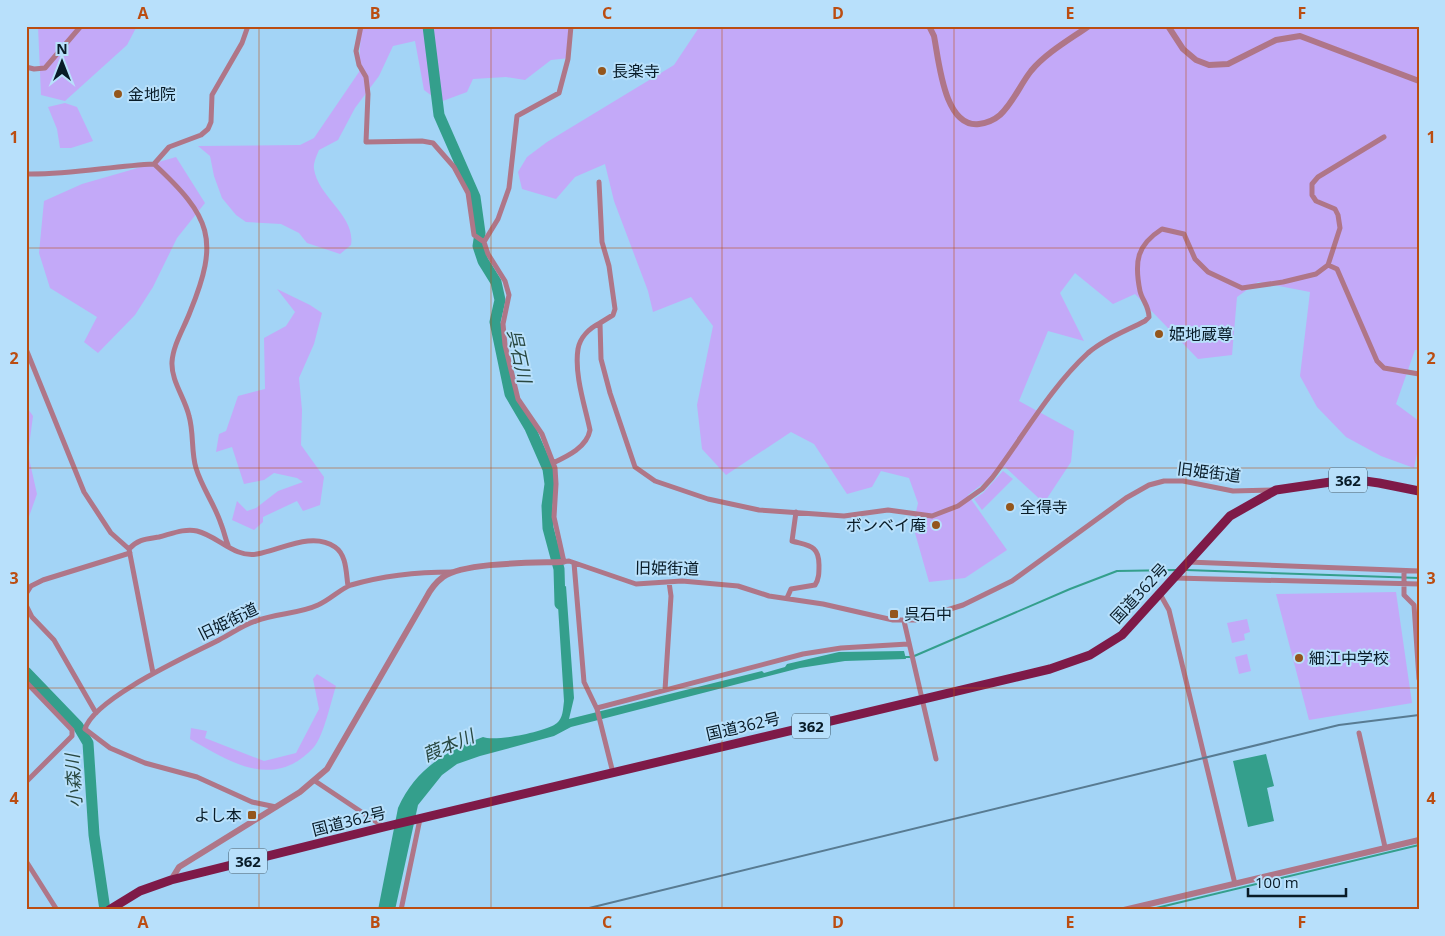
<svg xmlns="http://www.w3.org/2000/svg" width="1445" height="936" font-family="'Open Sans','Noto Sans JP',sans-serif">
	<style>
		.green { fill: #c3a9f8 }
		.water { fill: #349f8c }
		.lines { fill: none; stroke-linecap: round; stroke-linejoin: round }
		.stream { stroke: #349f8c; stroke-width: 2 }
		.river { stroke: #349f8c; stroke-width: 11 }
		.minor { stroke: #af7688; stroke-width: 5 }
		.tertiary { stroke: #af7688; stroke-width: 6 }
		.trunk { stroke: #7e1a48; stroke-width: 9 }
		.rail { stroke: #587b92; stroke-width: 2 }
		.grid { fill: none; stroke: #bb4d11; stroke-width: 1; stroke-opacity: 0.55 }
		.poi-dot { fill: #94561c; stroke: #b8e0fb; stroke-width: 2 }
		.labels { text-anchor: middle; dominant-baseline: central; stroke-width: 4; stroke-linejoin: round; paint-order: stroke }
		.shield { fill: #b8e0fb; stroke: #3d5667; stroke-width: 1 }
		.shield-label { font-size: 15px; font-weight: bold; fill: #081b27 }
		.poi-label { font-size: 16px; fill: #081b27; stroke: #b8e0fb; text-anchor: start }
		.street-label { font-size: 16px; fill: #081b27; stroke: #b8e0fb }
		.water-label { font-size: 18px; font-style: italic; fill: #294841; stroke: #b8e0fb }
		.neatline { fill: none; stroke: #bb4d11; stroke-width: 2 }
		.grid-label { font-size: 16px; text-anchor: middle; font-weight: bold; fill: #bb4d11 }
	</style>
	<rect width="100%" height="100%" fill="#a3d4f6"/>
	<!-- green -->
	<path class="green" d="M38 26H137L127 45 65 101 41 95Z
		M361 26H571L570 58 551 60 525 80 506 77 473 79 467 92 440 102 424 90 415 41 393 46 379 76 355 108 338 140 319 150C317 155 313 163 314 169 318 197 356 216 351 245L340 254 307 243 299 233 281 224 246 222 236 215 222 198 214 176 210 156 198 146 300 145 314 138 359 72Z
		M700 26H1419V350H1415L1396 404 1419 421V444L1414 468 1381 456 1346 437 1317 407 1300 376 1310 292 1258 282 1237 297 1232 355 1198 359 1135 294 1113 304 1075 273 1060 293 1084 341 1048 331 1019 401 1074 431 1071 462 1044 503 1005 467 968 495 1007 550 965 578 929 582 913 526 918 503 909 478 881 471 872 487 847 494 814 444 791 432 726 475 702 449 697 405 713 326 691 297 653 312 648 291 614 201 605 164 575 177 556 199 522 189 518 172 527 157 547 142 674 65Z
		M65 103 77 107 93 141 71 148H60L57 129 48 107Z
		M176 157 205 203 177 238 153 287 135 315 98 353 84 342 97 317 50 288 39 253 44 201 82 184Z
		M277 289 310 305 322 313 314 344 299 378 302 410 301 445 324 477 320 505 303 511 297 501 263 517V522L254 530 232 520 237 501 247 511 256 508 278 491 303 482 297 478 274 473 264 480 244 484 232 447 216 452 219 434 226 431 238 396 265 389 264 338 286 326 295 312Z
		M26 406 33 416 28 454 37 494 26 525Z
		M1003 471 1013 479 982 510 974 499 983 493Z
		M1396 592 1412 703 1309 720 1276 594Z
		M1247 619 1250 632 1244 634 1245 640 1232 643 1227 623Z
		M1247 654 1251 671 1239 674 1235 657Z
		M317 674 336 686C331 701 324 735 314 747 274 791 230 762 190 739L191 728 207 731 205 738 264 761 296 753 319 709 313 679Z"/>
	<!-- water -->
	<path class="water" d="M566 586 574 698 569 719 762 671 764 673 785 667 787 664 839 652 904 651 906 659 845 661 800 668 571 727 554 736 480 756 457 764 442 775 418 805 395 910H378L398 808C415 770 445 751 483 737 494 742 546 732 557 723 563 718 563 709 564 701L557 590Z
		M1266 754 1274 786 1267 788 1274 821 1248 827 1233 761Z"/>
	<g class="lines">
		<!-- stream -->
		<path class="stream" d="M1186 570 1419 578
			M904 657H912L1070 589 1117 571 1177 570
			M1148 910 1419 845"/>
		<!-- river -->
		<path class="river" d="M428 26 439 115 475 197 480 233 478 246 483 261 496 282 500 300 495 322 510 394 530 428 548 469 550 484 547 506 548 528 559 569 560 604
			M26 672 78 726 88 743 94 835 105 910"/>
		<!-- minor -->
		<path class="minor" d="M361 26 356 51 359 65 366 77 368 94 366 142 422 141 433 143 454 167 468 193 474 235 484 242 488 254 505 281 509 295 503 324 505 345 518 399 542 434 555 468 556 484 554 517 564 562
			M26 67 34 69 45 68 81 26
			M154 164C211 217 220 239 190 312 184 328 173 345 172 362 171 381 185 398 189 416 194 433 191 452 196 468 202 488 215 505 221 524 224 531 225 538 228 545
			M26 174C70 175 111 166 154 164L169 147 201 135 208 129 211 122 212 95 242 43 248 26
			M599 182 602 242 609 266 615 309 613 315 600 323
			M484 242 498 219 509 188 517 116 559 93 568 59 571 26
			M1328 265 1337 269 1377 361 1384 368 1419 374
			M26 349 84 492 111 533 129 549 153 673
			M553 463C568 456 587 447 590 430 585 406 574 374 578 349 580 337 590 328 600 323L601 359 610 393 635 467 655 481 708 499 759 510 844 516 888 510 932 516 958 506 982 489 992 478C1023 437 1050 388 1088 353 1104 339 1126 331 1145 321L1149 317C1149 306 1142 300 1140 291 1134 261 1137 245 1162 229L1184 234 1195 259 1208 272 1242 288 1283 282 1316 274 1328 265 1340 228 1338 215 1335 209 1316 201 1312 195V184L1318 177 1384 137
			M129 549C138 539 147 539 159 537 171 534 185 528 197 531 218 536 234 558 257 554 281 550 312 531 335 547 347 555 346 574 348 586
			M561 562 569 561 636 584 682 581 738 586 769 596 823 604 893 620H915L963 605 1012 581 1126 498 1149 485 1164 481H1183L1233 491 1273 490
			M1188 562 1419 571
			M574 563 584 682 597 709 613 773
			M1404 571V595L1414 605 1419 679
			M1175 578 1419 584
			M26 594 31 586 43 580 130 553
			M1160 594 1169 610 1235 884
			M787 598 791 589 815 585C819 579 819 573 819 565 819 545 809 546 792 541L796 512
			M26 605 32 617 54 640 96 713
			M904 621 936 759
			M26 682 72 730
			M665 690 671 596 669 582
			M597 708 803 654 841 648 908 644
			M85 729C94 698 190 655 219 640 231 634 243 625 256 621 276 613 299 614 318 605 330 600 340 589 351 585 382 576 419 572 452 572
			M85 729 110 748 145 763 197 777 252 802 276 807
			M1359 733 1385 847
			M315 781 384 827
			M26 782 72 736V730
			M26 861 57 910
			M401 910 420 819"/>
		<!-- tertiary -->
		<path class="tertiary" d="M929 26 934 36C939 61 944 128 979 124 987 123 993 121 1000 115 1013 103 1020 85 1031 71 1046 53 1069 40 1089 26
			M1168 26 1183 49 1196 60 1209 65 1228 64 1276 40 1300 36 1419 81
			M171 880 179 867 300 792 327 769 426 598C430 590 435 583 443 577 465 562 533 563 561 562
			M1124 910 1419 840"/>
		<!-- trunk -->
		<path class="trunk" d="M109 910 140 891 171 880 384 827 1050 669 1090 655 1122 635 1230 516 1276 490 1351 479 1379 483 1419 491"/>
		<!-- rail -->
		<path class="rail" d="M581 910 1339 725 1419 715"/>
	</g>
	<!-- grid -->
	<path class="grid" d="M259 26V910M491 26V910M722 26V910M954 26V910M1186 26V910M26 248H1419M26 468H1419M26 688H1419"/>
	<!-- markers -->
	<g class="poi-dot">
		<circle cx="602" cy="71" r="5"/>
		<circle cx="118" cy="94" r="5"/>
		<circle cx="1159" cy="334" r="5"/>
		<circle cx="1010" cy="507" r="5"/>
		<circle cx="936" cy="525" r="5"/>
		<rect x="889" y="609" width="10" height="10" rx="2.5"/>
		<circle cx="1299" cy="658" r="5"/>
		<rect x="247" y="810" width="10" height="10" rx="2.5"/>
	</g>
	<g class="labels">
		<!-- shield labels -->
		<g class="shield">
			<rect x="1329" y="467.5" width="38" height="25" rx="4"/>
			<rect x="792" y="713.5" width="38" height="25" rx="4"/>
			<rect x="229" y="848.5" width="38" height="25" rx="4"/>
		</g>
		<g class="shield-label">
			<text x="1348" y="480">362</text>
			<text x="811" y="726">362</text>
			<text x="248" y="861">362</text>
		</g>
		<!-- poi labels -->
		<g class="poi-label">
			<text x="612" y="71">長楽寺</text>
			<text x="128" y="94">金地院</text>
			<text x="1169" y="334">姫地蔵尊</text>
			<text x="1020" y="507">全得寺</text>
			<text x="926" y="525" text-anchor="end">ボンベイ庵</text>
			<text x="904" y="614">呉石中</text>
			<text x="1309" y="658">細江中学校</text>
			<text x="242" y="815" text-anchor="end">よし本</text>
		</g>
		<!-- street labels -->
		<g class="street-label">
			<text transform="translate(1209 472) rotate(7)">旧姫街道</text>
			<text transform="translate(667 568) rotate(1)">旧姫街道</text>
			<text transform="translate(1139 593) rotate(-47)">国道362号</text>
			<text transform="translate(228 621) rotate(-26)">旧姫街道</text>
			<text transform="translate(743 726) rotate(-13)">国道362号</text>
			<text transform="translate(349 821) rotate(-14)">国道362号</text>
		</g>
		<!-- water labels -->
		<g class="water-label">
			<text transform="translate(520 356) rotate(78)">呉石川</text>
			<text transform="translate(448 745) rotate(-23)">葭本川</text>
			<text transform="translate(73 781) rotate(-93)">小森川</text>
		</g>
	</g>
	<!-- border -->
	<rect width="1445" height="936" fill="none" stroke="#b8e0fb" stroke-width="55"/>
	<!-- north arrow -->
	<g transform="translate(62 62)" stroke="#b8e0fb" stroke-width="4" paint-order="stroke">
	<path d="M0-4L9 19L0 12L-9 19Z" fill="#081b27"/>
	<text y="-8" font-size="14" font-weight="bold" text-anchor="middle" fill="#081b27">N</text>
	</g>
	<!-- scale -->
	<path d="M1248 888v8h98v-8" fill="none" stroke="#081b27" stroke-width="2.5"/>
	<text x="1255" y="888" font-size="15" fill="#081b27" stroke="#b8e0fb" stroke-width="4" paint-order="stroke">100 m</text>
	<rect x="28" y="28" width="1390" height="880" class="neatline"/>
	<g class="grid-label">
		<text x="143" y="19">A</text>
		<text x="375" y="19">B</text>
		<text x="607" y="19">C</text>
		<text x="838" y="19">D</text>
		<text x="1070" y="19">E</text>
		<text x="1302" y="19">F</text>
		<text x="14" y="143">1</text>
		<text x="1431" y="143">1</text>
		<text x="14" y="364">2</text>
		<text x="1431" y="364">2</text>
		<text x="14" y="584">3</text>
		<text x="1431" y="584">3</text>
		<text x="14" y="804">4</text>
		<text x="1431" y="804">4</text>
		<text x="143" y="928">A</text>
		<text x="375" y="928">B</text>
		<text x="607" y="928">C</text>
		<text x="838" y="928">D</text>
		<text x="1070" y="928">E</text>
		<text x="1302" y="928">F</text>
	</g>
</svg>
